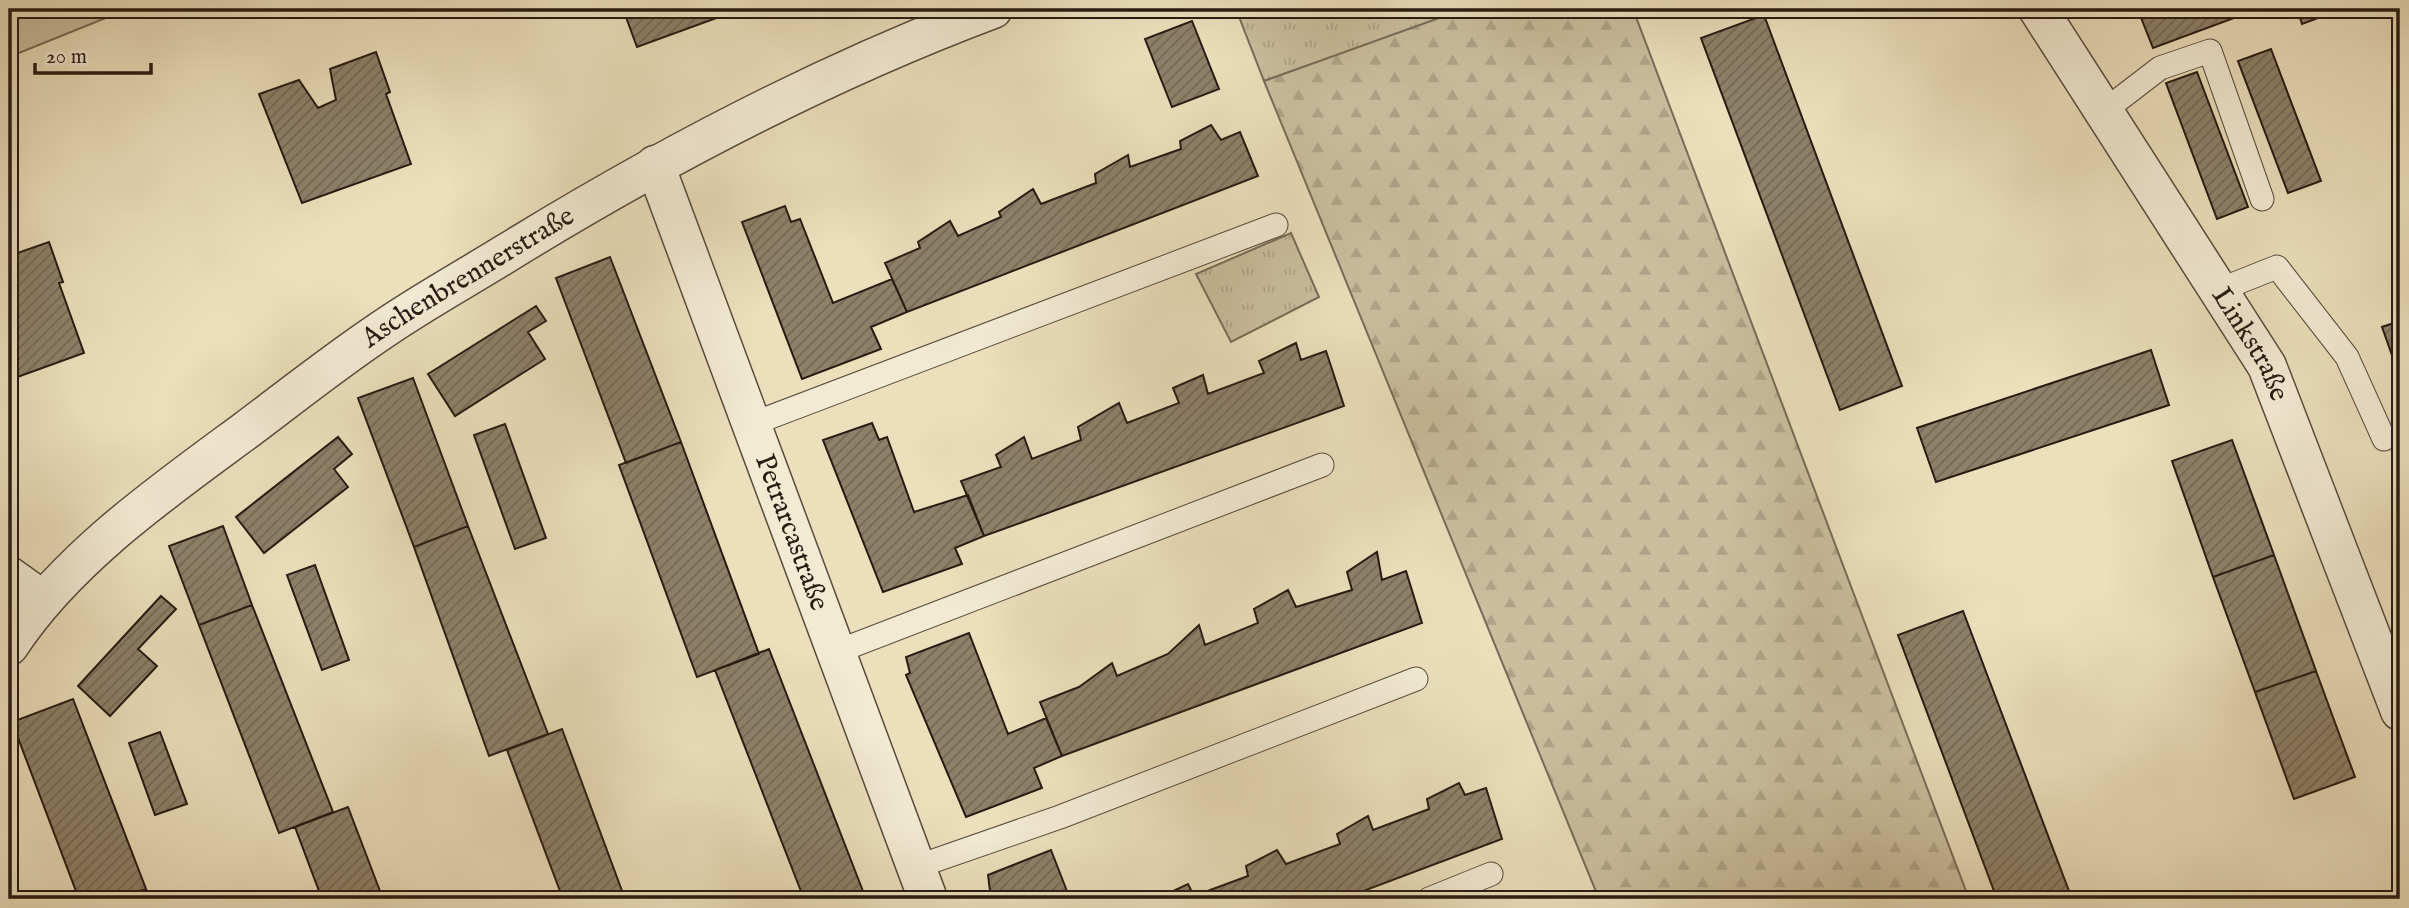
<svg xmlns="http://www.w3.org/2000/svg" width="2409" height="908" font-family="'IM FELL English',serif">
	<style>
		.grass { fill: url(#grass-tufts); stroke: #786c58; stroke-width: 2 }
		.forest { fill: url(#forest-firs); stroke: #786c58; stroke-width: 2 }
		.pitch { fill: #cabe9f; stroke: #786c58; stroke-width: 2 }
		.building { fill: url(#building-hatch); stroke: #271b12; stroke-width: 2 }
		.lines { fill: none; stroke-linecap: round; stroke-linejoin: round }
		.service-casing { stroke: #584c3c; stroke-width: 25 }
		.minor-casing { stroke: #584c3c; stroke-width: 41 }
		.service { stroke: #f2ead3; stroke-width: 23 }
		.minor { stroke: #f2ead3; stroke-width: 38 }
		.labels { text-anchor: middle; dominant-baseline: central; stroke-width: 7; stroke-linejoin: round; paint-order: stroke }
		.street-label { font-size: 28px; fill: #271b12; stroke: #f2ead3 }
	</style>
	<defs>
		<pattern id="grass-tufts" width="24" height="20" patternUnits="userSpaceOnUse" patternTransform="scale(1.75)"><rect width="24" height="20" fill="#cabe9f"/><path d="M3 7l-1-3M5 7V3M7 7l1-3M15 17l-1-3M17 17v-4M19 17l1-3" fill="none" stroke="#aea388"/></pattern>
		<pattern id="forest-firs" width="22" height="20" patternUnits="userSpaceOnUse" patternTransform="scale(1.75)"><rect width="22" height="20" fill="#cabe9f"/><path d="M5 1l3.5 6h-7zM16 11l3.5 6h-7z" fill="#aea388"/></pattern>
		<pattern id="building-hatch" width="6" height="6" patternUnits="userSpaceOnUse" patternTransform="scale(1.75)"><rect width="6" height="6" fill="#8d816a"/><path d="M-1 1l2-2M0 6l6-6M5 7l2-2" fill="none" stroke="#736956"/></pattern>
	</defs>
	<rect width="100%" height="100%" fill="#ebdfbc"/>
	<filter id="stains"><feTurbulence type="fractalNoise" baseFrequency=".00286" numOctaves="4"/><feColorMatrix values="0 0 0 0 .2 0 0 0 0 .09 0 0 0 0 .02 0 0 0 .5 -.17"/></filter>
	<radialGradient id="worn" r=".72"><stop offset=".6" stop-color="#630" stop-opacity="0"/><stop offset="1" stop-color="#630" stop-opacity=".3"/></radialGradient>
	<!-- grass -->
	<path class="grass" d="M1236 9H1470L1264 81Z
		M1291 233 1319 297 1231 342 1196 274Z"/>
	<!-- forest -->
	<path class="forest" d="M1464 9H1633L1969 899H1599L1264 81Z"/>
	<!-- pitch -->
	<path class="pitch" d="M9 9H128L9 57Z"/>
	<!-- building -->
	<path class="building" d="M623 9H741L637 47Z
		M2158 9H2252L2253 11 2153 48 2140 15Z
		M2297 9H2342L2302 24Z
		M1764 15 1902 386 1840 410 1701 38Z
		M1192 21 1219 89 1172 107 1145 39Z
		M2271 49 2321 181 2288 193 2238 61Z
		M376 52 390 92 386 94 411 164 302 203 259 94 299 80 318 108 336 100 330 69Z
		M2197 72 2248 207 2217 219 2166 83Z
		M1211 125 1221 140 1240 132 1258 176 907 312 885 263 920 248 918 242 950 221 958 236 1001 217 999 212 1033 189 1041 204 1096 183 1095 174 1128 155 1130 167 1181 149 1180 141Z
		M785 206 791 222 800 219 833 303 892 279 907 312 871 327 881 349 802 379 742 222Z
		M2400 214V234L2394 217Z
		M49 242 63 282 59 283 84 353 9 380V256Z
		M610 257 681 442 626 463 556 278Z
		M536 306 546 321 528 332 545 359 455 416 428 374Z
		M2400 321V378L2382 327Z
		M1296 343 1301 360 1326 351 1344 406 984 536 961 481 1001 467 996 455 1024 437 1032 459 1081 440 1078 427 1119 403 1127 423 1179 403 1173 388 1203 375 1208 394 1264 373 1259 361Z
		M2151 350 2169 405 1936 482 1917 428Z
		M413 378 468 526 414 547 358 398Z
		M872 423 879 440 887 437 914 512 968 495 984 536 955 548 962 564 883 592 823 440Z
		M505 424 546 538 515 549 474 435Z
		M338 437 352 454 334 469 348 487 264 553 236 517Z
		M2232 440 2274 555 2213 577 2172 461Z
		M681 442 759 654 697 677 619 465Z
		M223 526 252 605 199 625 169 546Z
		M468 526 548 734 489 756 414 547Z
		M1377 552 1382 580 1406 571 1422 623 1062 756 1040 702 1079 687 1112 663 1117 676 1168 654 1199 625 1205 645 1258 623 1254 609 1288 590 1296 607 1352 590 1347 572Z
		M2274 555 2316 671 2255 692 2213 577Z
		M315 565 349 660 322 670 287 575Z
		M161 596 176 609 138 649 157 666 110 716 78 686Z
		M252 605 333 812 279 833 199 625Z
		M1963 611 2072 899H1997L1898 635Z
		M969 633 1008 734 1046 718 1062 756 1034 768 1042 788 966 817 906 675 910 673 906 657Z
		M769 649 866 899H804L715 670Z
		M2316 671 2355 777 2294 799 2255 692Z
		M73 699 146 889 119 899H79L12 722Z
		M562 729 625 899H563L507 750Z
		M160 732 187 804 155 815 129 743Z
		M1459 783 1465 795 1486 788 1502 839 1342 899H1156L1188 884 1194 896 1248 876 1246 866 1277 850 1286 864 1340 844 1337 834 1368 816 1373 830 1429 809 1427 799Z
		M348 807 383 899H322L295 827Z
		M1051 850 1070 899H991L988 875Z
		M146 889 149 899H119Z"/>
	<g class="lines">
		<!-- service casing -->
		<g class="service-casing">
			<path id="service" d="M2104 111 2160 68 2210 51 2262 199
				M2219 290 2277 267 2347 357 2384 439
				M752 424 1276 225
				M836 652 1322 465
				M916 867 1060 817 1416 679
				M1429 899 1491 874"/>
		</g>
		<!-- minor casing -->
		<g class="minor-casing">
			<g id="minor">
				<path id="s1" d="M2038 9 2267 366 2400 711"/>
				<path id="s2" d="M655 165 928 899"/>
				<path d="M9 576 41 599"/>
				<path id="s3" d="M9 646C66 559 162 492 245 431 289 398 333 363 379 332 419 304 463 280 505 254 661 158 822 73 993 9"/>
			</g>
		</g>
		<!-- service -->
		<use href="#service" class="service"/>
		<!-- minor -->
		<use href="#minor" class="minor"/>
	</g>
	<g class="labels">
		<!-- street labels -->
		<g class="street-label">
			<text stroke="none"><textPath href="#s3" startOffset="592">Aschenbrennerstraße</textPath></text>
			<text stroke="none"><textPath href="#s1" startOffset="397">Linkstraße</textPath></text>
			<text stroke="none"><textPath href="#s2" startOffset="392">Petrarcastraße</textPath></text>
		</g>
	</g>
	<!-- margin -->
	<rect width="2409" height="908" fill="none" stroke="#ebdfbc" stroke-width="35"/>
	<rect x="10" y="10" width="2388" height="887" fill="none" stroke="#271b12" stroke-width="3.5"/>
	<rect x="18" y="18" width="2374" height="873" fill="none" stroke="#271b12" stroke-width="2"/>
	<!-- scale -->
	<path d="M35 63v10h116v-10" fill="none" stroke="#271b12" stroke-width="3.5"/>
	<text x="46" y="63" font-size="21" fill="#271b12" stroke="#f2ead3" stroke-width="5" paint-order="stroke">20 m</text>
	<rect width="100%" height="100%" filter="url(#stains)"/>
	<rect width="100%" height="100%" fill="url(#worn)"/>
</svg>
